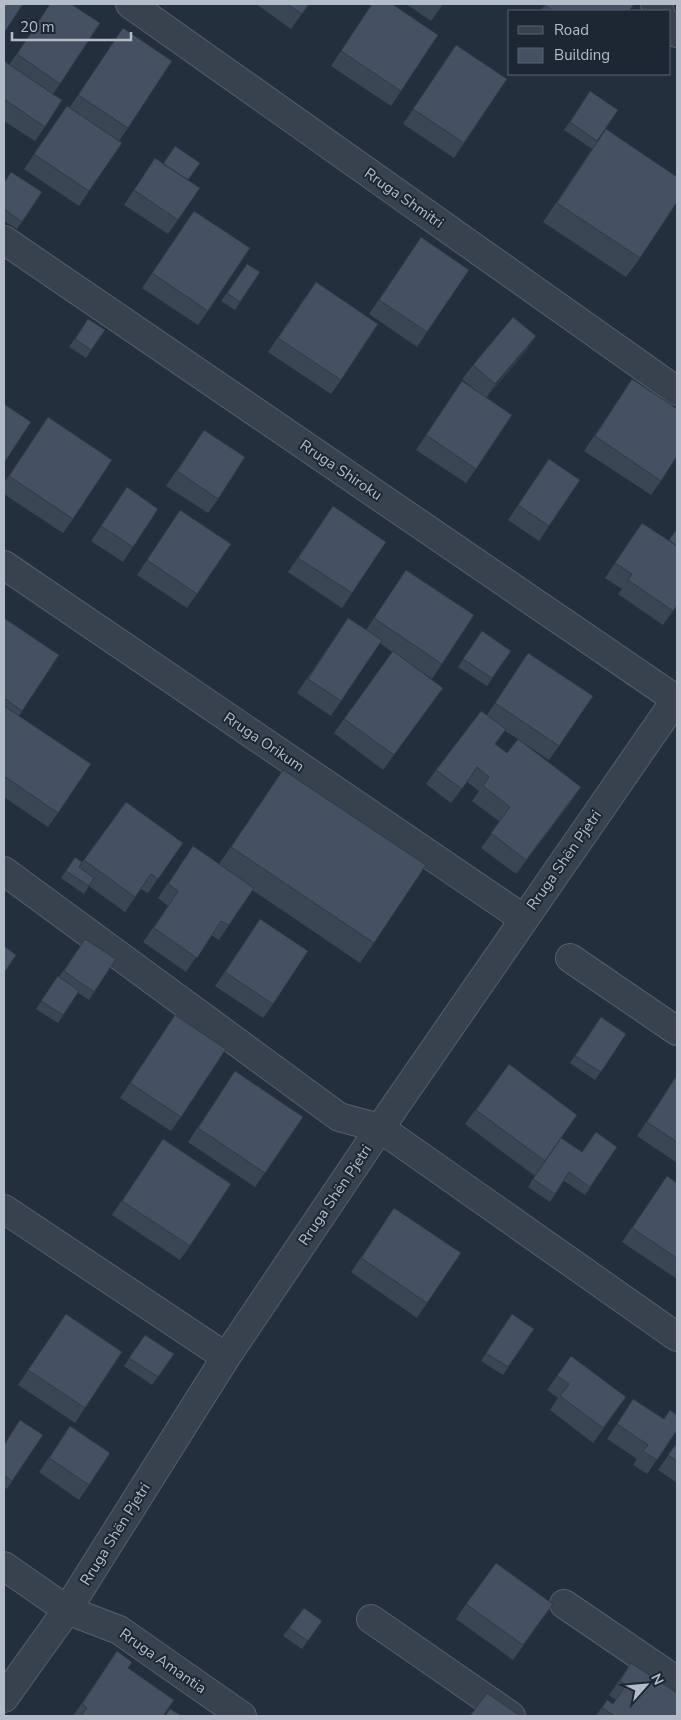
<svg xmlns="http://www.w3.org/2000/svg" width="681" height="1720" font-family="'Nunito Sans',sans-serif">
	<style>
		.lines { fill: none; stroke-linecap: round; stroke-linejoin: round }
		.street-casing { stroke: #565f6c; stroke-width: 30 }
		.street { stroke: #38414e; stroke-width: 28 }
		.wall { fill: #3b4654; fill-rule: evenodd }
		.shaded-wall { fill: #303945 }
		.building { fill: #455162; stroke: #303945 }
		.labels { text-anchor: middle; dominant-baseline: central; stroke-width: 4; stroke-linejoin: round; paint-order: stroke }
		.street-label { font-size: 15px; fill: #b4bcc9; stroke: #1d2633 }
	</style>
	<rect width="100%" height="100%" fill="#242f3e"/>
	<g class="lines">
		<!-- street casing -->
		<g class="street-casing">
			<path id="street" d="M130 4 677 391
				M655 4 660 11
				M670 25 677 33
				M4 240 677 700
				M4 565 524 919
				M4 871 339 1117 380 1128 677 1337
				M570 958 677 1031
				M4 1209 226 1357
				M4 1566 67 1610 119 1630 242 1716
				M564 1604 677 1681
				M371 1619 511 1716
				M4 1698 67 1610 226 1357 380 1128 677 698"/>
		</g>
		<!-- street -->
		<use href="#street" class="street"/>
	</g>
	<!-- wall -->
	<path class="wall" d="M50 4 60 84 53 94 45 127 35 141 4 121V61L9 65Z
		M256 4H309L291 29Z
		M372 4 401 91 391 106 331 66Z
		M406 4H443L431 21Z
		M546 4 629 11H540Z
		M123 28 128 128 119 141 89 191 79 206 24 169 67 106 70 107Z
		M456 45 464 143 454 158 403 124Z
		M590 91 597 141 640 258 626 277 543 222 592 149 564 130Z
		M155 158 178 220 168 234 124 205Z
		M4 183 42 192 17 229 4 221Z
		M194 211 208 311 198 325 142 288Z
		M411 252 427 332 417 347 369 314Z
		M247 264 260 272 235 310 221 301Z
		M305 297 341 380 331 394 268 352Z
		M88 319 105 330 86 358 69 347Z
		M536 336 526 351 486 398 476 469 466 483 416 450 462 381 475 390 462 379 473 365Z
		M632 379 661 481 651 495 584 451Z
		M48 417 73 519 63 533 4 494V483Z
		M204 430 218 499 208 513 166 486Z
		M549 459V526L539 541 508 520Z
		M127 487 133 547 123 562 91 541Z
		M333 506 352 593 342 608 288 572Z
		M180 510 197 594 187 608 137 575Z
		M632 537 677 605 663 625 618 594 622 589 605 578Z
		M406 570 442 664 432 679 412 665 432 702 383 770 334 733 392 652 380 643 331 716 297 693 348 618 366 630Z
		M4 618 59 655 19 716 58 813 48 827 4 797Z
		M482 631 511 651 487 686 458 667Z
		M528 653 559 746 549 760 522 742 571 802 516 874 481 848 500 822 472 801 479 791 467 782 451 803 426 784 436 770 487 715ZM505 731 518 739 507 753 495 744Z
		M283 770 374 943 360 963 252 890 219 940 211 935 186 972 143 942 168 906 158 898 193 846 219 864Z
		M126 802 183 843 148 893 141 889 125 912 89 886 84 894 61 878 75 857 82 862Z
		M260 919 273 1004 263 1018 215 986Z
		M85 939 116 959 89 1000 78 993 58 1023 36 1009 58 976 59 977Z
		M175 1015 181 1117 171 1131 120 1098Z
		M601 1017 626 1034 595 1080 570 1063Z
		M509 1064 561 1138 582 1152 617 1147 585 1195 564 1181 550 1202 528 1187 536 1174 535 1176 465 1124Z
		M235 1071 303 1117 255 1187 188 1142Z
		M677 1075V1163L637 1136Z
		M163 1139 190 1246 180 1260 112 1215Z
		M667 1176 677 1183V1279L622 1242Z
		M394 1208 427 1303 417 1318 351 1272Z
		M66 1314 85 1408 75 1423 18 1385Z
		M512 1314 534 1329 503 1375 481 1361Z
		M145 1335 174 1354 152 1385 124 1366Z
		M571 1356 626 1397 593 1443 550 1410 558 1398 547 1390Z
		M633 1399 677 1430 647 1474 633 1465 637 1459 607 1439Z
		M70 1426 89 1485 79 1500 39 1472Z
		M43 1435 7 1489 4 1487V1445Z
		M677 1443V1483L658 1470Z
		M466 1604H553L513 1660 456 1619Z
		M304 1608 322 1621 302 1649 283 1636Z
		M117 1651 128 1668 163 1716H73Z
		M631 1663 677 1716H596L607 1700 613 1704 616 1700 609 1695Z"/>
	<!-- shaded-wall -->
	<path class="shaded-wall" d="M536 336 526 351 485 399 495 384Z
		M581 787 571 802 516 874 526 860Z"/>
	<!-- building -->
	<path class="building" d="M4 4H23L4 33Z
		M50 4H71L100 23 60 84 17 54Z
		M287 4H309L302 14Z
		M372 4H392L438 35 401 91 341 51Z
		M546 4H634L629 11H553L545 5Z
		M123 28 172 61 128 128 78 95Z
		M456 45 507 79 464 143 413 109Z
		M4 61 62 100 45 127 4 99Z
		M590 91 618 110 597 141 570 122Z
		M67 106 122 143 89 191 34 154Z
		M606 129 677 177V202L640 258 557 203Z
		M175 146 200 163 188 180 163 164Z
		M155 158 200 188 178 220 134 190Z
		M11 172 42 192 22 222 4 209V183Z
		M194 211 250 248 208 311 152 273Z
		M421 237 469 270 427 332 379 300Z
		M247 264 260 272 240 302 227 293Z
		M316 282 378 324 341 380 278 338Z
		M513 317 536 336 495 384 473 365Z
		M88 319 105 330 91 350 75 339Z
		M632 379 677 409V456L661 481 595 436Z
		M462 381 512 415 476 469 426 435Z
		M4 404 31 422 4 463Z
		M48 417 112 460 73 519 9 476Z
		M204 430 245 457 218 499 177 471Z
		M549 459 580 480 549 526 518 505Z
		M127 487 158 509 133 547 101 526Z
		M333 506 386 542 352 593 298 558Z
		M180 510 231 544 197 594 147 560Z
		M642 523 677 546V605L673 611 628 580 632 574 615 563Z
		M677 529V546L669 540Z
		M406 570 474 615 442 664 374 618Z
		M4 618 59 655 22 711 4 698Z
		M348 618 382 640 341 701 308 679Z
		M482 631 511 651 492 678 463 659Z
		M393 651 443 688 394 755 344 719Z
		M528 653 593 696 559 746 495 703Z
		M4 706 91 764 58 813 4 776Z
		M481 711 506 729 495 744 507 753 518 739 581 787 526 860 491 833 510 807 483 786 489 777 477 767 462 789 436 770Z
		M283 770 426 865 374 943 231 847Z
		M126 802 183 843 158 879 151 874 135 897 84 860Z
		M193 846 254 888 229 925 221 921 197 958 154 928 178 891 168 884Z
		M75 857 82 862 79 867 94 878 89 886 66 871Z
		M260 919 308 951 273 1004 225 972Z
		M85 939 116 959 94 992 64 971Z
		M4 946 16 955 4 973Z
		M58 976 79 991 63 1015 41 1001Z
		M175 1015 226 1049 181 1117 130 1083Z
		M601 1017 626 1034 601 1072 575 1056Z
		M509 1064 577 1115 545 1161 476 1110Z
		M235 1071 303 1117 265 1173 198 1128Z
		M677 1075V1142L647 1122Z
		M596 1132 617 1147 590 1187 569 1172 555 1194 533 1179 561 1138 582 1152Z
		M163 1139 231 1184 190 1246 122 1201Z
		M667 1176 677 1183V1258L632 1228Z
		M394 1208 461 1253 427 1303 361 1258Z
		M66 1314 122 1352 85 1408 28 1370Z
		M512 1314 534 1329 508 1367 486 1353Z
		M145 1335 174 1354 158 1377 129 1358Z
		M571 1356 626 1397 603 1428 560 1396 569 1384 557 1376Z
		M633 1399 664 1419 670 1410 677 1415V1430L657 1460 643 1451 648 1445 617 1424Z
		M20 1420 43 1435 12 1481 4 1475V1445Z
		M70 1426 110 1453 89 1485 49 1458Z
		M677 1443V1461L668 1455Z
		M496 1563 553 1604 523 1645 466 1604Z
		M304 1608 322 1621 308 1641 289 1628Z
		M117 1651 132 1662 128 1668 174 1700 163 1716H81L87 1708 82 1704Z
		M631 1663 677 1693V1716H615L602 1708 607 1700 613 1704 626 1685 620 1681Z
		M487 1693 520 1716H470Z
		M170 1709 182 1716H165Z"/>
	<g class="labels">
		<!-- street labels -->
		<g class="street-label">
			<text transform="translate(404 198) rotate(35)">Rruga Shmitri</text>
			<text transform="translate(341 470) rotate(34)">Rruga Shiroku</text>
			<text transform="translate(264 742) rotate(34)">Rruga Orikum</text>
			<text transform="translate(564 860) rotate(-55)">Rruga Shën Pjetri</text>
			<text transform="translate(335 1195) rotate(-56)">Rruga Shën Pjetri</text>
			<text transform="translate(115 1534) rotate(-58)">Rruga Shën Pjetri</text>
			<text transform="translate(163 1661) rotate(35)">Rruga Amantia</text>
		</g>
	</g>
	<!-- border -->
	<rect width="681" height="1720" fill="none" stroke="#b4bcc9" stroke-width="10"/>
	<!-- legend -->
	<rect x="508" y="10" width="162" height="65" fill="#1d2633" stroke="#59626f"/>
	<rect x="518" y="26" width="25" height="8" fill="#38414e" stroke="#59626f"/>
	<text x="554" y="35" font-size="15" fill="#b4bcc9">Road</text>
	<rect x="518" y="48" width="25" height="15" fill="#455162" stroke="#59626f"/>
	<text x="554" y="60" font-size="15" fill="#b4bcc9">Building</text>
	<!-- north arrow -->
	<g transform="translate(646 1685) rotate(63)" stroke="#1d2633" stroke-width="4" paint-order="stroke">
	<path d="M0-4L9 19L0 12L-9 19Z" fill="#b4bcc9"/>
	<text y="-8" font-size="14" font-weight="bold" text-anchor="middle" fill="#b4bcc9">N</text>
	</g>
	<!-- scale -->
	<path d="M12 32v8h119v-8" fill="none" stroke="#b4bcc9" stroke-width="2.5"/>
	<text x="20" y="32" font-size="15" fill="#b4bcc9" stroke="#1d2633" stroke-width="4" paint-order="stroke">20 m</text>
</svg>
